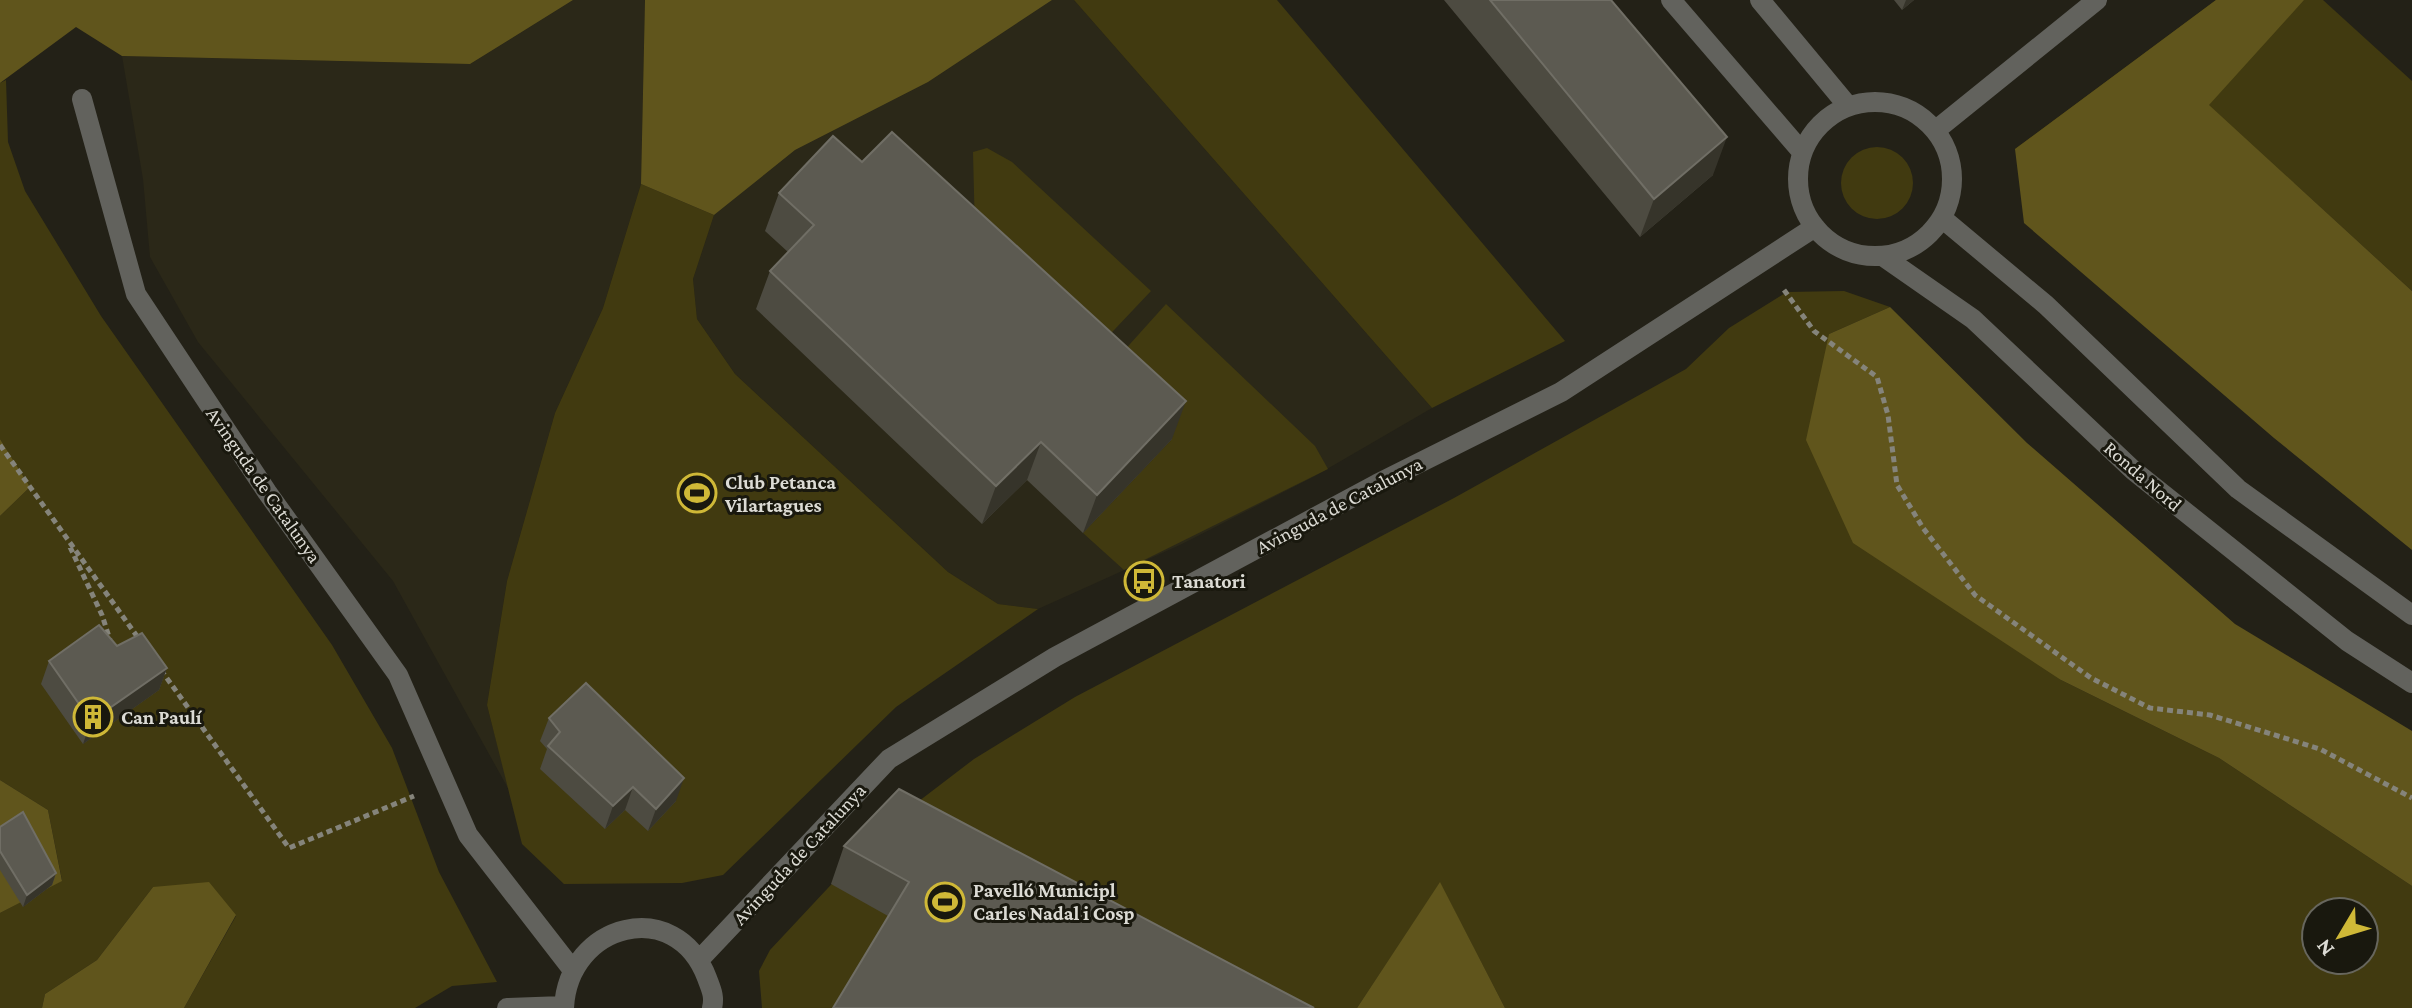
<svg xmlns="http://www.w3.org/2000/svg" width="2412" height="1008" font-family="'Crimson Pro',serif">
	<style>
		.built { fill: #2b2818 }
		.green { fill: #413a10; fill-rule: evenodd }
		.forest { fill: #60551c }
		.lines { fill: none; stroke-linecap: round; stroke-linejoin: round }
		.path { stroke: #85847b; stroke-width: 5; stroke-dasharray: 6 4; stroke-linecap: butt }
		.minor { stroke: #62625d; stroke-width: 20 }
		.wall { fill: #4d4b41 }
		.shaded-wall { fill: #36342a }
		.building { fill: #5c5a51; stroke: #706e65; stroke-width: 2 }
		.labels { text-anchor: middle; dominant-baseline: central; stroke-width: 6; stroke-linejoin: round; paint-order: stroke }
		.street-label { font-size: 20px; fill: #dcdbd4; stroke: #19180e }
		.poi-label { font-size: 20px; font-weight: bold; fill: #dcdbd4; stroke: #19180e; text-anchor: start }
	</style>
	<rect width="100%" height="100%" fill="#232117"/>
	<!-- built -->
	<path class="built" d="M573 0H645L641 184 603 308 555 413 507 581 487 705 509 790 393 581 198 342 150 257 143 179 122 56 470 64Z
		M1052 0H1074L1432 408 1315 476 1182 544 1038 609 998 604 948 572 735 374 697 319 693 279 714 215 795 150 928 82Z"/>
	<!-- green -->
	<path class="green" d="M1074 0H1277L1565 341 1432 408Z
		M2216 0H2323L2412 81V291L2294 183 2015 149Z
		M6 80 8 142 25 191 101 316 332 645 392 748 439 872 497 982 452 986 415 1008H184L236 916 153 887 97 960 45 994 42 1008H0V913L62 880 48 810 0 780V516L30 487 0 439V83Z
		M1841 183a36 36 0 1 1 72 0a36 36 0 1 1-72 0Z
		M987 148 1012 162 1151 291 1098 347 975 233 973 152Z
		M641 184 714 215 693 279 697 319 735 374 948 572 998 604 1038 609 896 707 723 875 682 883 564 884 522 844 487 705 507 581 555 413 603 308Z
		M1844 291 1890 307 1829 334 2061 680 2219 758 2412 886V1008H1505L1440 883 1357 1008H762L759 971 770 950 885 827 974 759 1075 697 1454 498 1686 369 1729 328 1787 292ZM2316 912H2364V960H2316Z
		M1166 304 1315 446 1328 469 1124 570 1083 533 1172 439 1112 364Z"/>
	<!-- forest -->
	<path class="forest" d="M0 0H573L470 64 122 56 76 27 0 83Z
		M645 0H1052L928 82 795 150 714 215 641 184Z
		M2216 0H2304L2209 105 2412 291V550L2274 438 2024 223 2015 149Z
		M1890 307 2027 443 2235 624 2412 731V886L2219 758 2061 680 1853 543 1806 440 1829 334Z
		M0 439 30 487 0 516Z
		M0 780 48 810 62 881 0 913Z
		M209 882 236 915 184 1008H42L45 994 97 960 153 887Z
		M1440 882 1505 1008H1357Z"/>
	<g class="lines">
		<!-- path -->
		<path class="path" d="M1784 290 1814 331 1877 377 1888 415 1897 485 1923 528 1975 595 2091 678 2150 708 2210 715 2320 749 2412 798
			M0 445 139 639
			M70 547 102 615 110 640
			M161 670 289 848 414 796"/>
		<!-- minor -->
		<path class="minor" d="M1671 0 1802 152
			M1760 0 1848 106
			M82 99 136 294 267 492 398 675 468 835 572 969
			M1798 179a77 77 0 1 1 154 0a77 77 0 1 1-154 0Z
			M1936 130 2097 0
			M1943 219 2046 305 2238 489 2412 615
			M1884 257 1973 319 2134 471 2347 641 2412 683
			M700 959 889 759 1055 657 1377 484 1561 392 1815 227
			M507 1008 563 1006
			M564 1008C568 923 676 895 707 978 711 989 715 996 712 1008"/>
	</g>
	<!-- wall -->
	<path class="wall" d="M1444 0H1611L1713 175 1640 237Z
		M1894 0H1914L1902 10Z
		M779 193 1172 439 1083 533 1027 480 982 524 756 309 770 271 788 252 765 231Z
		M117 646 167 668 159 690 83 744 41 684 49 661Z
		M549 718 676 801 648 831 625 810 605 829 540 769 547 749 540 741Z
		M0 827 56 873 52 885 23 907 0 870Z
		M844 846 1314 1008 888 916 831 884Z"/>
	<!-- shaded-wall -->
	<path class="shaded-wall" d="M1906 0H1914L1902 10Z
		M1727 137 1713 175 1640 237 1654 199Z
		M1186 401 1172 439 1083 533 1097 495Z
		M1041 442 1027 480 982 524 996 486Z
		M167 668 159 690 83 744 91 721Z
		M684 778 676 801 648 831 656 809Z
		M633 787 625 810 605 829 613 806Z
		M56 873 52 885 23 907 27 895Z"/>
	<!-- building -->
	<path class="building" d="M1490 0H1611L1727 137 1654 199Z
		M892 132 1186 401 1097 495 1041 442 996 486 770 271 814 225 779 193 833 136 862 162Z
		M99 625 117 646 142 633 167 668 91 721 49 661Z
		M586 683 684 778 656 809 633 787 613 806 548 746 560 732 549 718Z
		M899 789 1314 1008H833L909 882 844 846Z
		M23 812 56 873 27 895 0 851V827Z"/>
	<!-- icons -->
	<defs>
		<g id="stadium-ring" transform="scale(2)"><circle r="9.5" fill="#19180e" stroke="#cfb837" stroke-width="1.5"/><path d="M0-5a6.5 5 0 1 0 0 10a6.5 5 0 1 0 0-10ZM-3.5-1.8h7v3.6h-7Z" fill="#cfb837"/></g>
		<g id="bus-ring" transform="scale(2)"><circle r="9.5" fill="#19180e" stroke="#cfb837" stroke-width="1.5"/><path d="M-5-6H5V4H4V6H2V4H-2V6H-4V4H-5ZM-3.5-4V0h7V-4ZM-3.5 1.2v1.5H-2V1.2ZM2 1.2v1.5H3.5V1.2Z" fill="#cfb837"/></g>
		<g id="building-ring" transform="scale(2)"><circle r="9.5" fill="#19180e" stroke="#cfb837" stroke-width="1.5"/><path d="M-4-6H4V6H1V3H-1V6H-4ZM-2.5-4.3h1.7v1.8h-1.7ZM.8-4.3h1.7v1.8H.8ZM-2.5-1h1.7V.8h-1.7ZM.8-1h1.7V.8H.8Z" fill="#cfb837"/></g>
	</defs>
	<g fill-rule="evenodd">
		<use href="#stadium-ring" x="697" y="493"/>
		<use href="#bus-ring" x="1144" y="581"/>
		<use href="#building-ring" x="93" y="717"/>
		<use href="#stadium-ring" x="945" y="902"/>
	</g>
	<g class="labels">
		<!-- street labels -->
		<g class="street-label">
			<text transform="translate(2143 476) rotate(41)">Ronda Nord</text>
			<text transform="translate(264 485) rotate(55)">Avinguda de Catalunya</text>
			<text transform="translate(1339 505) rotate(-28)">Avinguda de Catalunya</text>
			<text transform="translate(799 854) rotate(-47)">Avinguda de Catalunya</text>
		</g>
		<!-- poi labels -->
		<g class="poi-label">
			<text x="725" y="482">Club Petanca<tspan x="725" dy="23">Vilartagues</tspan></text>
			<text x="1172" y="581">Tanatori</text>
			<text x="121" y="717">Can Paulí</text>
			<text x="973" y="890">Pavelló Municipl<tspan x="973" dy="23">Carles Nadal i Cosp</tspan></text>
		</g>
	</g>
	<!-- north arrow -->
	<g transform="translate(2340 936) rotate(232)"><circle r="38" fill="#19180e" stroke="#67665d" stroke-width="2"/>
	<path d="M0-6L14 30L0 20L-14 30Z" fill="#cfb837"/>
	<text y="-12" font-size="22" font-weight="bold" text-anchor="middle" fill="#dcdbd4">N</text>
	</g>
</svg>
